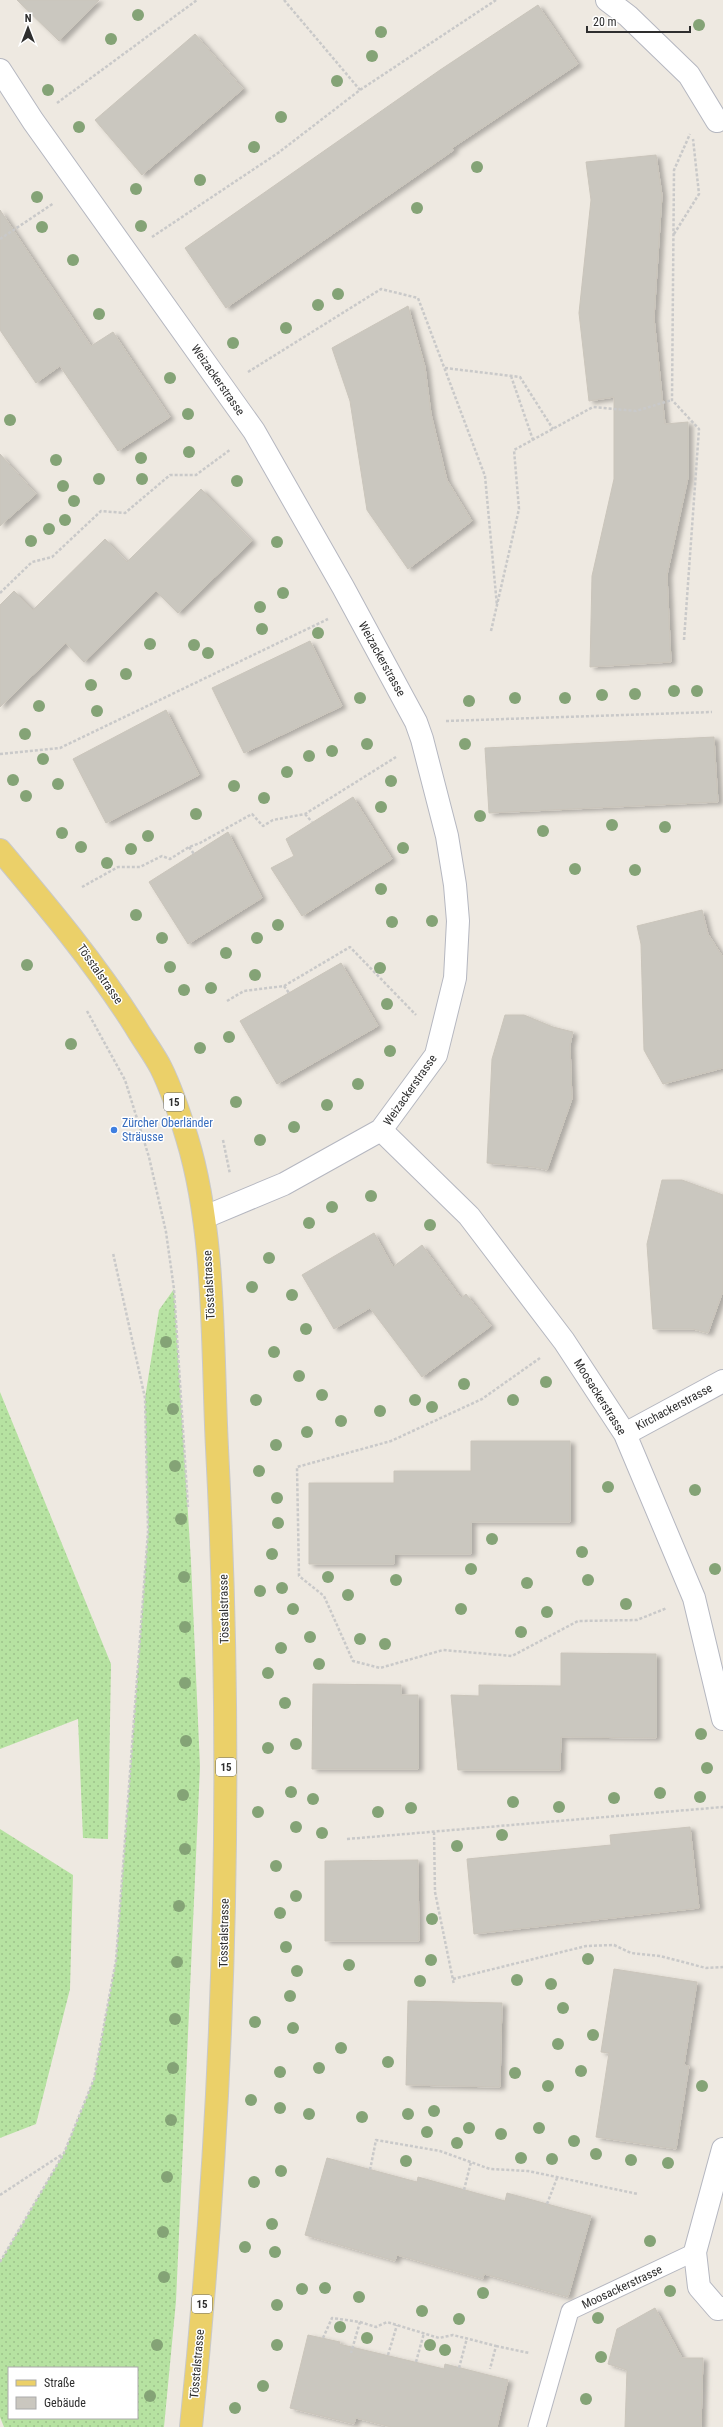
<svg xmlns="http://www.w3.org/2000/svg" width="723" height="2427" font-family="'Roboto Condensed',sans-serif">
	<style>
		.grass { fill: url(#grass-dots); fill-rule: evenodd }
		.building { fill: #cac7bf; stroke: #cac5bb; filter: url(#shadow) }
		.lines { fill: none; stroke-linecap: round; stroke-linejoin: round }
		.lane-casing { stroke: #b5b7c0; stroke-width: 19 }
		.street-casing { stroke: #b5b7c0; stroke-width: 24 }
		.primary-casing { stroke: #c9c9c9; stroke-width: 24 }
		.path { stroke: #c9c9c9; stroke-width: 2.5; stroke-dasharray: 3 2; stroke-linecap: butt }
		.lane { stroke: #fff; stroke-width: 17 }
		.street { stroke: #fff; stroke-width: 22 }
		.primary { stroke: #ebd069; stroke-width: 22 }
		.tree { fill: #84a376 }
		.shop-dot { fill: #3f7fe0; stroke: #fff; stroke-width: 1.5 }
		.labels { text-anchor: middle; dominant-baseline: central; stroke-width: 3; stroke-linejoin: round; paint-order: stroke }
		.shield { fill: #fff; stroke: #6d6d6d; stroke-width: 1 }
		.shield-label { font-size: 11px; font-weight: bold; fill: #2e2e2e }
		.street-label { font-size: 12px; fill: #2e2e2e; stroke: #fff }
		.shop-label { font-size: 12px; fill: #366cbe; stroke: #fff; text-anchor: start }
	</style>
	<defs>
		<pattern id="grass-dots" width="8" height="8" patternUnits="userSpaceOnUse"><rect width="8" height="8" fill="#b6e2a1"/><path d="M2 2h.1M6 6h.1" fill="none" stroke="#9dc28b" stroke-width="1.8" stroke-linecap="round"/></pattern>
		<filter id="shadow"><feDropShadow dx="4.5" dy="2.5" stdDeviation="2" flood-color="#0004"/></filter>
	</defs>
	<rect width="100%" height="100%" fill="#eee9e1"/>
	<!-- grass -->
	<path class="grass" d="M174 1289 191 1562 200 1767 176 2301 164 2427H4L0 2417V2262L64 2153 94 2079 116 1960 148 1531 145 1398 159 1310ZM9 2368H137V2418H9Z
		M0 1392 111 1664 108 1839 83 1838 78 1719 0 1749Z
		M0 1829 73 1875 70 1989 36 2124 0 2138Z"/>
	<!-- building -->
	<path class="building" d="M17 0H99L59 41Z
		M538 5 578 64 452 148 454 150 226 308 185 248 440 70Z
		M195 34 243 89 142 175 95 120Z
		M656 155 662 195 654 318 665 424 688 422V478L667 575 671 662 590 667 592 576 614 479V397L589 401 579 313 591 200 586 162Z
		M0 210 91 346 113 332 170 417 118 451 60 366 36 383 0 330Z
		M408 306 425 367 431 414 447 480 472 521 408 569 367 510 350 401 332 348Z
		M0 454 36 494 0 526Z
		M201 489 252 541 178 613 156 591 84 662 66 643 0 707V605L14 591 33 610 105 539 127 562Z
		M310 641 342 706 244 753 212 688Z
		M166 710 199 775 106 823 73 759Z
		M714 737 718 802 489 813 485 748Z
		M353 797 392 859 302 916 271 868 294 856 286 839Z
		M228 832 262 898 188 944 149 882Z
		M702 910 708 934 723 957V1068L663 1084 644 1050 641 944 637 926Z
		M341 963 378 1026 277 1084 240 1021Z
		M505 1015H524L553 1027 573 1032 570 1045 572 1099 547 1170 534 1167 487 1163 492 1059Z
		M662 1180H682L723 1195V1291L708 1333 693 1329H653L647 1244Z
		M374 1233 393 1267 422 1245 461 1298 466 1294 491 1326 422 1377 370 1308 334 1329 302 1275Z
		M471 1441H570V1522H471V1554H394V1564H309V1483H394V1471H471Z
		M561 1653 656 1654V1738L561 1737 560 1770H458L451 1695 479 1696V1685L561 1686Z
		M313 1684 401 1685V1695H418V1769H312Z
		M690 1827 699 1908 474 1934 467 1859 611 1845 610 1835Z
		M418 1860 419 1941H325V1861Z
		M614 1969 697 1982 684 2065 689 2066 676 2149 596 2137 609 2053 601 2052Z
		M408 2001 502 2003 500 2087 406 2085Z
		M327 2158 417 2182 418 2177 505 2201 507 2193 591 2216 568 2297 484 2274 483 2279 397 2255 395 2261 305 2235Z
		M655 2308 682 2358H703L701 2427H625L627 2370 608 2364 617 2329Z
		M308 2335 340 2342 339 2344 444 2369 445 2364 508 2380 497 2427H391L356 2418 354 2424 290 2408Z"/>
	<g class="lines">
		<!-- lane casing -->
		<g class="lane-casing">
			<path id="lane" d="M537 2427 570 2311 695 2252"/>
		</g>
		<!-- street casing -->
		<g class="street-casing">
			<path id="street" d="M607 0 628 16 689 75 717 121
				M0 70 33 121 254 431 343 587 416 722 422 739 447 836 455 885 458 921 455 978 436 1055 381 1130 284 1184 205 1217
				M381 1130 469 1216 564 1341 625 1434 694 1598 723 1719
				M625 1434 723 1381
				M723 2149 695 2252 699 2287 718 2309 723 2308"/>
		</g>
		<!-- primary casing -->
		<g class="primary-casing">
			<path id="primary" d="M0 850C48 907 95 963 135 1026 143 1040 154 1054 161 1068 172 1090 180 1115 187 1138 216 1233 212 1349 217 1448 234 1775 225 2102 191 2427"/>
		</g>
		<!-- path -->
		<path class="path" d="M284 0 360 90
			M57 103 197 0
			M674 234 699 194 693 139
			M152 237 278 153 360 90 496 0
			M0 239 54 203
			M445 368 520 377 553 429
			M248 372 381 289 418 298 485 476 497 606
			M511 376 533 440
			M0 593 32 562 52 557 101 511 125 513 170 475H196L231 449
			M491 631 519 509 514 450 593 407 636 411 672 400
			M684 640 699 429 672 400 674 170 690 134
			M446 721 712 712
			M0 754 60 748 328 619
			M305 814 312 822
			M189 847 194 854
			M82 887 118 867H140L162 856 170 859 189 847 200 843 252 814 263 826 273 820 305 814 396 757
			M284 986 289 993
			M227 1001 244 991 284 986 350 947 416 1015
			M87 1011 125 1080 149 1157 166 1232 174 1289 188 1507
			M223 1140 230 1174
			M540 1358 482 1399 391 1441 297 1467 299 1576 324 1596 353 1661 380 1668 443 1650 512 1656 578 1621 637 1620 667 1608
			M434 1832 435 1892 454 1985
			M347 1839 723 1807
			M453 1979 586 1946 614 1945 631 1953 660 1956 706 1968 723 1967
			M370 2170 376 2140 440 2151 490 2169 528 2171 638 2194
			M464 2190 471 2162
			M0 2195 61 2155
			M547 2204 557 2178
			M0 2262 64 2153 94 2079 116 1960 148 1531 145 1398 113 1253
			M360 2322 376 2327 387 2322 439 2338 453 2335 496 2346 490 2369
			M323 2338 332 2318 360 2322 351 2353
			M496 2346 529 2353
			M388 2355 397 2325
			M416 2362 424 2333
			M459 2368 467 2338"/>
		<!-- lane -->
		<use href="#lane" class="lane"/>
		<!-- street -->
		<use href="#street" class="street"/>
		<!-- primary -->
		<use href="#primary" class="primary"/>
	</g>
	<!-- trees -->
	<g class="tree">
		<circle cx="138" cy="15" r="6"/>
		<circle cx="699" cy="25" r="6"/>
		<circle cx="381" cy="32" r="6"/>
		<circle cx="111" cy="39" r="6"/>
		<circle cx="372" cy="56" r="6"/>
		<circle cx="337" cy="81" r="6"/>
		<circle cx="48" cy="90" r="6"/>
		<circle cx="281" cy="117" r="6"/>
		<circle cx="79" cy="127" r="6"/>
		<circle cx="254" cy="147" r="6"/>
		<circle cx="477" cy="167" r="6"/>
		<circle cx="200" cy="180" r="6"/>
		<circle cx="136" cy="189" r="6"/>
		<circle cx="37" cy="197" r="6"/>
		<circle cx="417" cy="208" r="6"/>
		<circle cx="141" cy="226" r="6"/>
		<circle cx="42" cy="227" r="6"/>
		<circle cx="73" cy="260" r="6"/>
		<circle cx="338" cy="294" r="6"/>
		<circle cx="318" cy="305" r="6"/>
		<circle cx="99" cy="314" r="6"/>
		<circle cx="286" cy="328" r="6"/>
		<circle cx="233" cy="343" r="6"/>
		<circle cx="170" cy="378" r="6"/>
		<circle cx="188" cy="414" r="6"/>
		<circle cx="10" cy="420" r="6"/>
		<circle cx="189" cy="452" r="6"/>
		<circle cx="141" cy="458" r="6"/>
		<circle cx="56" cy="460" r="6"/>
		<circle cx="99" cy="479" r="6"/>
		<circle cx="142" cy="479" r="6"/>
		<circle cx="237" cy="481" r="6"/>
		<circle cx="63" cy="486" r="6"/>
		<circle cx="74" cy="501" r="6"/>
		<circle cx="65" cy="520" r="6"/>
		<circle cx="49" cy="529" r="6"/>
		<circle cx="31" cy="541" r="6"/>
		<circle cx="277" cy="542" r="6"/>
		<circle cx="283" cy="593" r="6"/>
		<circle cx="260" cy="607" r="6"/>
		<circle cx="262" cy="629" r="6"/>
		<circle cx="318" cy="633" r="6"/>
		<circle cx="150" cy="644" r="6"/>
		<circle cx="194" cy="645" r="6"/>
		<circle cx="208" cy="653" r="6"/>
		<circle cx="126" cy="674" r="6"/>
		<circle cx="91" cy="685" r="6"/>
		<circle cx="674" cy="691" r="6"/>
		<circle cx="697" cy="691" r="6"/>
		<circle cx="635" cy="694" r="6"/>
		<circle cx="602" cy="695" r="6"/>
		<circle cx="360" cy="698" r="6"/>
		<circle cx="515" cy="698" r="6"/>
		<circle cx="565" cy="698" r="6"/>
		<circle cx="469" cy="701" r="6"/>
		<circle cx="39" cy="706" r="6"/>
		<circle cx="97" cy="711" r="6"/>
		<circle cx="25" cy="734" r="6"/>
		<circle cx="367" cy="744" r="6"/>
		<circle cx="465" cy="744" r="6"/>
		<circle cx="332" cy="751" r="6"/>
		<circle cx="309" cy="756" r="6"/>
		<circle cx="43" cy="759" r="6"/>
		<circle cx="287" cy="772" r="6"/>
		<circle cx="13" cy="780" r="6"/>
		<circle cx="391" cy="781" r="6"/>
		<circle cx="58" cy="784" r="6"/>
		<circle cx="234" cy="786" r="6"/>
		<circle cx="26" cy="796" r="6"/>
		<circle cx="264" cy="798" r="6"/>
		<circle cx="381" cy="807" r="6"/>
		<circle cx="196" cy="814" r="6"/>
		<circle cx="480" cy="816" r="6"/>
		<circle cx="612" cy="825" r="6"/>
		<circle cx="665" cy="827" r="6"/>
		<circle cx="543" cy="831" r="6"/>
		<circle cx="62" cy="833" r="6"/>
		<circle cx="148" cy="836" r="6"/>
		<circle cx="81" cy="847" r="6"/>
		<circle cx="403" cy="848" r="6"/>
		<circle cx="131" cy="849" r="6"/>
		<circle cx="107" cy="863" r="6"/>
		<circle cx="575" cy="869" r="6"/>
		<circle cx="635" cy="870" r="6"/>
		<circle cx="381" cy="889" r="6"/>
		<circle cx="136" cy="915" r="6"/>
		<circle cx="432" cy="921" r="6"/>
		<circle cx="392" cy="922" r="6"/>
		<circle cx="278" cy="925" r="6"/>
		<circle cx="162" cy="938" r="6"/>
		<circle cx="257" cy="938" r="6"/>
		<circle cx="226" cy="953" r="6"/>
		<circle cx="27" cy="965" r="6"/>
		<circle cx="170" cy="967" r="6"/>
		<circle cx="380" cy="968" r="6"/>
		<circle cx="255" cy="975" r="6"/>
		<circle cx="211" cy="988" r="6"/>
		<circle cx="184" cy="990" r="6"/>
		<circle cx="387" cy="1004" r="6"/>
		<circle cx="229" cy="1037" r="6"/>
		<circle cx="71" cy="1044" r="6"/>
		<circle cx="200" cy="1048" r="6"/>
		<circle cx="390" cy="1051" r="6"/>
		<circle cx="358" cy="1084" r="6"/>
		<circle cx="236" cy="1102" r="6"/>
		<circle cx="327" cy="1105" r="6"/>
		<circle cx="294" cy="1127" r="6"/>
		<circle cx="260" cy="1140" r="6"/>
		<circle cx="371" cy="1196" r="6"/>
		<circle cx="332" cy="1207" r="6"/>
		<circle cx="309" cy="1223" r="6"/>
		<circle cx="430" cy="1225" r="6"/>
		<circle cx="269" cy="1258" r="6"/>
		<circle cx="252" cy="1287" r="6"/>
		<circle cx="292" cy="1295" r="6"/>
		<circle cx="306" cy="1329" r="6"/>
		<circle cx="166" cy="1342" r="6"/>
		<circle cx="274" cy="1352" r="6"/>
		<circle cx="299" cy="1376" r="6"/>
		<circle cx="546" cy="1382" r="6"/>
		<circle cx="464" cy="1384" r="6"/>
		<circle cx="322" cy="1395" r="6"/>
		<circle cx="256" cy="1400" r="6"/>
		<circle cx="415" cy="1400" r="6"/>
		<circle cx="513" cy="1400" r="6"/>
		<circle cx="432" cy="1407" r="6"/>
		<circle cx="173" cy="1409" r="6"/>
		<circle cx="380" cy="1411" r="6"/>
		<circle cx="341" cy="1421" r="6"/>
		<circle cx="307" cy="1432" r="6"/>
		<circle cx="276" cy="1445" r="6"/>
		<circle cx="175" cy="1466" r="6"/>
		<circle cx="259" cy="1471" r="6"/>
		<circle cx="608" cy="1487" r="6"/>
		<circle cx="695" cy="1490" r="6"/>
		<circle cx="277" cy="1498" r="6"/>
		<circle cx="181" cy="1519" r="6"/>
		<circle cx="278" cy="1523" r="6"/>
		<circle cx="492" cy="1539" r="6"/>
		<circle cx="582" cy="1552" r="6"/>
		<circle cx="272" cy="1554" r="6"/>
		<circle cx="471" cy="1569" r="6"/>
		<circle cx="715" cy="1569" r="6"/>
		<circle cx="184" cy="1577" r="6"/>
		<circle cx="328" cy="1577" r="6"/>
		<circle cx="396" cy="1580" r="6"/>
		<circle cx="588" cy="1580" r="6"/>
		<circle cx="527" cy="1583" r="6"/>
		<circle cx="282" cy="1588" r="6"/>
		<circle cx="260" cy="1591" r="6"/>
		<circle cx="348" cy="1595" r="6"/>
		<circle cx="626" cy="1604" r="6"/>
		<circle cx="293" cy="1609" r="6"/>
		<circle cx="461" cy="1609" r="6"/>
		<circle cx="547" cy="1612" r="6"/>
		<circle cx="185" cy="1627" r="6"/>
		<circle cx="521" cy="1632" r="6"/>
		<circle cx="310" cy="1637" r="6"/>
		<circle cx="360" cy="1639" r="6"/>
		<circle cx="385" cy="1644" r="6"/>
		<circle cx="281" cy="1648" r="6"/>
		<circle cx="319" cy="1664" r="6"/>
		<circle cx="268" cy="1673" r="6"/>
		<circle cx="185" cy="1683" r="6"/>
		<circle cx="285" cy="1703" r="6"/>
		<circle cx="701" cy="1734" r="6"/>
		<circle cx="186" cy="1741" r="6"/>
		<circle cx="296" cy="1744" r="6"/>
		<circle cx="268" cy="1748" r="6"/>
		<circle cx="707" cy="1768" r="6"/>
		<circle cx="291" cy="1792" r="6"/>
		<circle cx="660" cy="1793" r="6"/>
		<circle cx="183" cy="1795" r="6"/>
		<circle cx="700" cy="1797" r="6"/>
		<circle cx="614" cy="1798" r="6"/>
		<circle cx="313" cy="1799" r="6"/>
		<circle cx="513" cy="1802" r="6"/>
		<circle cx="559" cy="1807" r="6"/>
		<circle cx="411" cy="1808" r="6"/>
		<circle cx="258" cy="1812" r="6"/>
		<circle cx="378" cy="1812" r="6"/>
		<circle cx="296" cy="1827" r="6"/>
		<circle cx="322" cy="1833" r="6"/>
		<circle cx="502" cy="1835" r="6"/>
		<circle cx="457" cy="1846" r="6"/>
		<circle cx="185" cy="1849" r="6"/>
		<circle cx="276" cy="1866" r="6"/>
		<circle cx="296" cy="1896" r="6"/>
		<circle cx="179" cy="1906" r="6"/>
		<circle cx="280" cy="1913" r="6"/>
		<circle cx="432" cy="1919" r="6"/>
		<circle cx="286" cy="1947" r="6"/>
		<circle cx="588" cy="1959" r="6"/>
		<circle cx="431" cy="1960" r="6"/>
		<circle cx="177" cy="1962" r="6"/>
		<circle cx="349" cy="1965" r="6"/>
		<circle cx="297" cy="1971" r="6"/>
		<circle cx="517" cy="1980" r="6"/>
		<circle cx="420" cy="1981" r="6"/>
		<circle cx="551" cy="1984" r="6"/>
		<circle cx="290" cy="1996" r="6"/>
		<circle cx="563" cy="2008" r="6"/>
		<circle cx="175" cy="2019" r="6"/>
		<circle cx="255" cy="2022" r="6"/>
		<circle cx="293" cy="2028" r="6"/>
		<circle cx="593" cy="2035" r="6"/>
		<circle cx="558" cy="2044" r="6"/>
		<circle cx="341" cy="2048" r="6"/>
		<circle cx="388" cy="2062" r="6"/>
		<circle cx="173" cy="2068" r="6"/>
		<circle cx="319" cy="2068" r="6"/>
		<circle cx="581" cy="2071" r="6"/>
		<circle cx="280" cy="2072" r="6"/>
		<circle cx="515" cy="2073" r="6"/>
		<circle cx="548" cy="2086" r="6"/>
		<circle cx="702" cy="2086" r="6"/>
		<circle cx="251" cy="2100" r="6"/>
		<circle cx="280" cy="2108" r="6"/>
		<circle cx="434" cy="2111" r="6"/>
		<circle cx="309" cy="2114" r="6"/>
		<circle cx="408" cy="2114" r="6"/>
		<circle cx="362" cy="2117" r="6"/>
		<circle cx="171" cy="2120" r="6"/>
		<circle cx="469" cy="2128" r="6"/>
		<circle cx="539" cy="2128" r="6"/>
		<circle cx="427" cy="2132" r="6"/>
		<circle cx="501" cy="2134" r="6"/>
		<circle cx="574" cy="2141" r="6"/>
		<circle cx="457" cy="2143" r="6"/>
		<circle cx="596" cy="2154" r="6"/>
		<circle cx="521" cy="2158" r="6"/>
		<circle cx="552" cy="2159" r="6"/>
		<circle cx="631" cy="2160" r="6"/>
		<circle cx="406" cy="2161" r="6"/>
		<circle cx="668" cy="2163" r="6"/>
		<circle cx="281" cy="2171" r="6"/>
		<circle cx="167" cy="2177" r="6"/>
		<circle cx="254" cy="2182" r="6"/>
		<circle cx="272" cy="2224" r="6"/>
		<circle cx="163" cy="2232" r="6"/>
		<circle cx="650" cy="2241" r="6"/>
		<circle cx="245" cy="2247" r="6"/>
		<circle cx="275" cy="2252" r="6"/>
		<circle cx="164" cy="2277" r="6"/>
		<circle cx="325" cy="2288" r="6"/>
		<circle cx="302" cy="2289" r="6"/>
		<circle cx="670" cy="2291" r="6"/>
		<circle cx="483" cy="2293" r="6"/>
		<circle cx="359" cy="2297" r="6"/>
		<circle cx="277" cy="2305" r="6"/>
		<circle cx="422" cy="2311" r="6"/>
		<circle cx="598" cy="2318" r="6"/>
		<circle cx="459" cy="2319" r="6"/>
		<circle cx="340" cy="2327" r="6"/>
		<circle cx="367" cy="2338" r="6"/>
		<circle cx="157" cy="2345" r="6"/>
		<circle cx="277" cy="2345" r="6"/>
		<circle cx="430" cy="2345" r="6"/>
		<circle cx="445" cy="2350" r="6"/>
		<circle cx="601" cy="2357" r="6"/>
		<circle cx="263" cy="2386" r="6"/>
		<circle cx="150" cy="2396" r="6"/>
		<circle cx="586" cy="2399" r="6"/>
		<circle cx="235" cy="2408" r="6"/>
	</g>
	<!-- markers -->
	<circle class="shop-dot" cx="114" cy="1130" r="4"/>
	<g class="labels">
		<!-- shield labels -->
		<g class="shield">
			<rect x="164" y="1093" width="20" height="18" rx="3"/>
			<rect x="216" y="1758" width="20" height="18" rx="3"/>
			<rect x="192" y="2295" width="20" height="18" rx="3"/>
		</g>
		<g class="shield-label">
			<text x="174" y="1102">15</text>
			<text x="226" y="1767">15</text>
			<text x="202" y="2304">15</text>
		</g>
		<!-- street labels -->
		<g class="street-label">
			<text transform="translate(218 380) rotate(55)">Weizackerstrasse</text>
			<text transform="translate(382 659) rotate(61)">Weizackerstrasse</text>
			<text transform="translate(100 974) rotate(55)">Tösstalstrasse</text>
			<text transform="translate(410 1090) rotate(-55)">Weizackerstrasse</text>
			<text transform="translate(209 1285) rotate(-93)">Tösstalstrasse</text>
			<text transform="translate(600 1397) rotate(58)">Moosackerstrasse</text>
			<text transform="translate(674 1407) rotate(-28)">Kirchackerstrasse</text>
			<text transform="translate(224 1609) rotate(-91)">Tösstalstrasse</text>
			<text transform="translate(224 1933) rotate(-89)">Tösstalstrasse</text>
			<text transform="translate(622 2287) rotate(-25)">Moosackerstrasse</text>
			<text transform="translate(197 2364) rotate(-85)">Tösstalstrasse</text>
		</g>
		<!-- shop labels -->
		<g class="shop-label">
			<text x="122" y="1123">Zürcher Oberländer<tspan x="122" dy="14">Sträusse</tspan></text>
		</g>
	</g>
	<!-- legend -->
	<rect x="8" y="2367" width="130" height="52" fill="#ffffff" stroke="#ababab"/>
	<rect x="16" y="2380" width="20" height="6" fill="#ebd069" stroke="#ababab"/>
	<text x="44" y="2387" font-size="12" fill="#2e2e2e">Straße</text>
	<rect x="16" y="2397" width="20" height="12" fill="#cac7bf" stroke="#ababab"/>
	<text x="44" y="2407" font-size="12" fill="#2e2e2e">Gebäude</text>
	<!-- north arrow -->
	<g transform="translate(28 28)" stroke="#ffffff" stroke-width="3" paint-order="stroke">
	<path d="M0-3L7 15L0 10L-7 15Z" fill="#2e2e2e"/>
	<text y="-6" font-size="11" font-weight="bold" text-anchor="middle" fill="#2e2e2e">N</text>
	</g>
	<!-- scale -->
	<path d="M587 26v6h103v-6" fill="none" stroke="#2e2e2e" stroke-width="2"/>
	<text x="593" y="26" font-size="12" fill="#2e2e2e" stroke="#ffffff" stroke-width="3" paint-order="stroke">20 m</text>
</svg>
